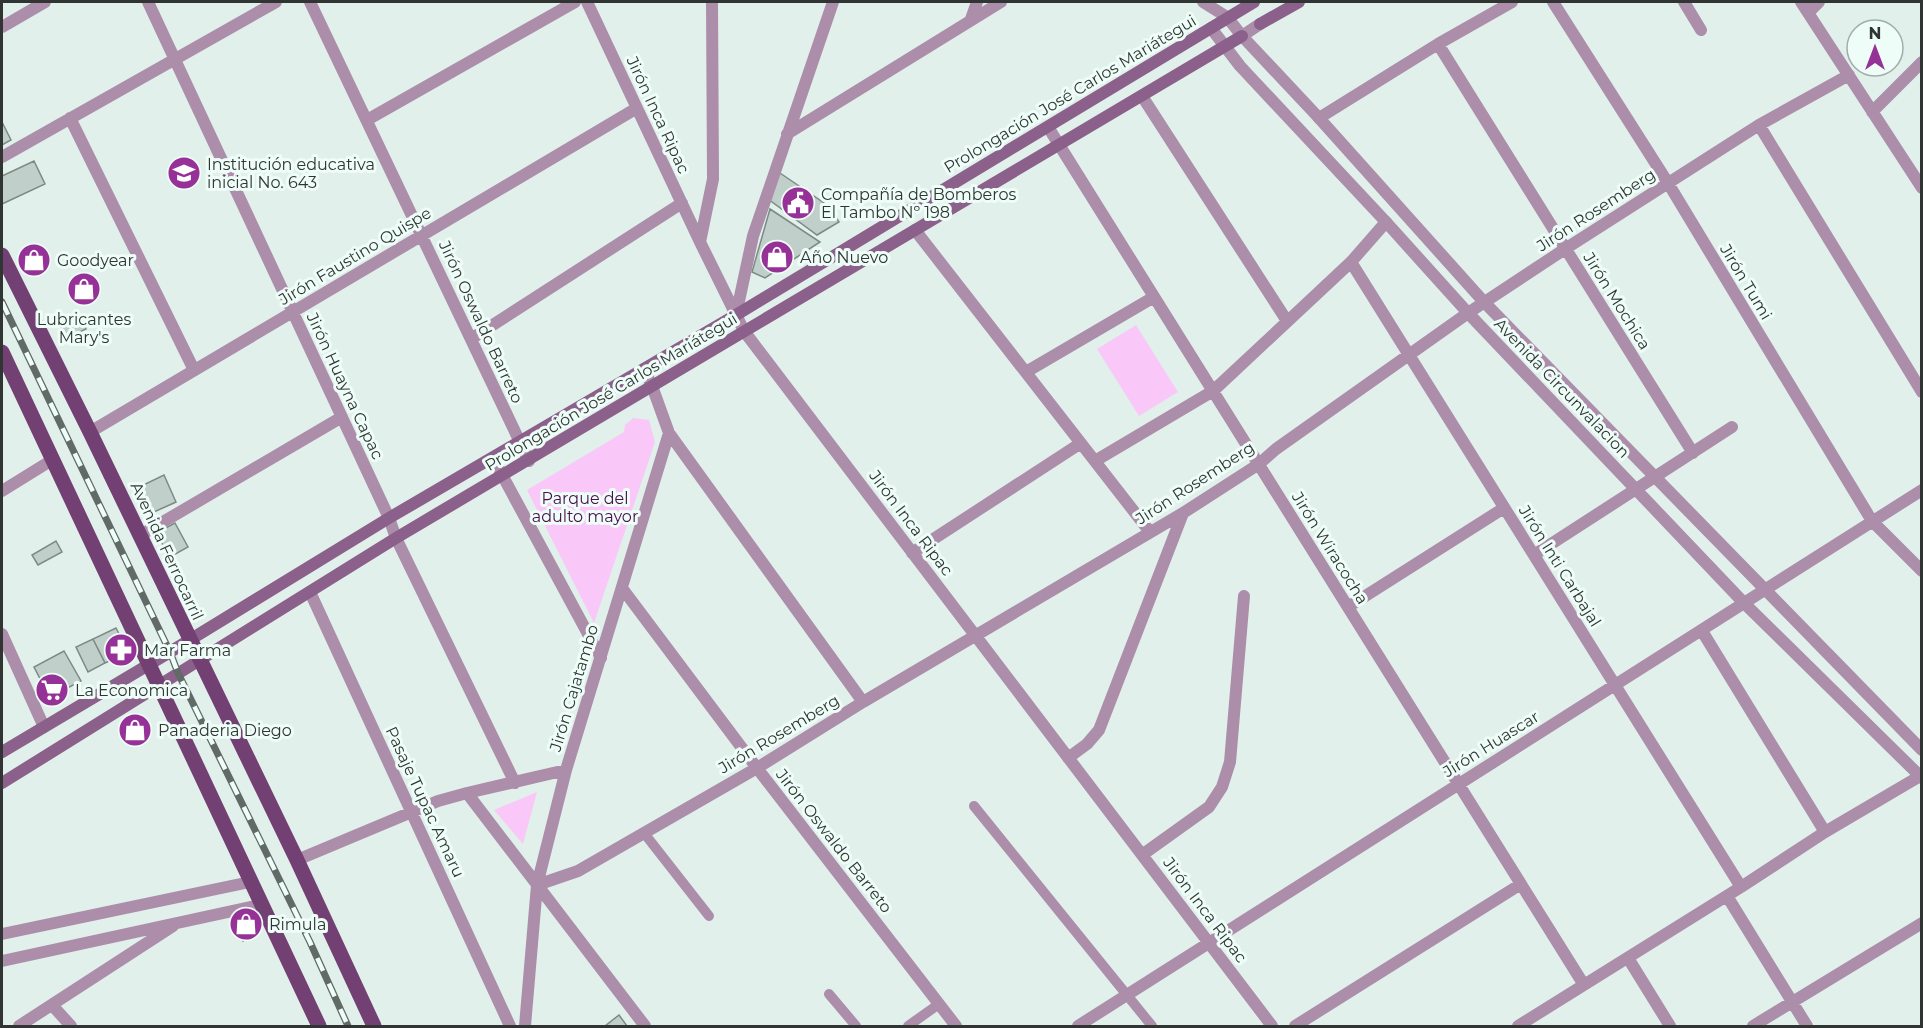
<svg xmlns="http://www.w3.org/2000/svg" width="1923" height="1028" font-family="Montserrat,sans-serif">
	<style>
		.green { fill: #f9c8f8 }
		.building { fill: #c0cfc9; stroke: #7c8a85; stroke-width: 1.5 }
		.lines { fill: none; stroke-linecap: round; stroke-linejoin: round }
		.service { stroke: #ac8eab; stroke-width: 10 }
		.minor { stroke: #ac8eab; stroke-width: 12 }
		.tertiary { stroke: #ac8eab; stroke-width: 12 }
		.secondary { stroke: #8b608b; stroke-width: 12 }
		.primary { stroke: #734073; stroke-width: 15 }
		.rail-casing { stroke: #626a67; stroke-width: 7 }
		.rail { stroke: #eefdf7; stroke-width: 4.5; stroke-dasharray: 14; stroke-linecap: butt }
		.labels { text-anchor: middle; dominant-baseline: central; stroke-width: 6; stroke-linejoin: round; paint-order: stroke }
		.street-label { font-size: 16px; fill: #303533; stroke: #eefdf7 }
		.poi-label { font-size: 16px; fill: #303533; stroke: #eefdf7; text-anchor: start }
		.park-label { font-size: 16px; fill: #4b0e4d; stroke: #eefdf7 }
	</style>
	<rect width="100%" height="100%" fill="#e1f0ea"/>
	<!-- green -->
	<path class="green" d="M1136 325 1178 392 1139 416 1097 349Z
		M633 418 649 420 655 442 594 623 527 490 624 432 625 425Z
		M537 792 523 844 494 810Z"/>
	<!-- building -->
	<path class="building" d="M2 122 11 140 2 145Z
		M34 161 45 184 2 204V176Z
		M777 171 830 207 839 222 817 235 768 199Z
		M770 209 820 242 765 278 752 272Z
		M38 246 46 266 31 273 22 253Z
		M89 276 97 292 80 301 71 285Z
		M81 317 86 329 66 339 60 328Z
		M164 475 176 502 154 512 145 508 135 489Z
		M175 523 188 547 170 557 156 533Z
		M56 541 62 552 38 565 32 555Z
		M116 628 126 647 123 655 105 663 93 639Z
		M93 639 105 663 88 672 76 647Z
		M64 651 81 681 56 694H48L34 667Z
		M136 718 145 738 135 742 126 723Z
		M242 919H247L250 922 254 930 243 941 231 922Z
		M619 1015 627 1026H605Z"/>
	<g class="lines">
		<!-- service -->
		<path class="service" d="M974 806 1152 1026
			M644 833 709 916
			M829 994 856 1026
			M908 1026 939 1004"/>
		<!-- minor -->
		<path class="minor" d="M148 2 389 518 396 538 515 783
			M310 2 529 461
			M587 2 700 242 744 331 1272 1026
			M1203 2 1227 17
			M1553 2 1668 183 1872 521 1922 571
			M1684 2 1701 30
			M1801 2 1922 188
			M1808 13 1819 2
			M971 19 977 2
			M2 27 45 2
			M1242 36 1260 24
			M1438 44 1693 453
			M1142 96 1287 321
			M1872 112 1922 62
			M70 118 194 370
			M1319 118 1438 44 1512 2
			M367 120 575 2
			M1759 125 1922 392
			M1048 127 1584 985
			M787 134 1001 2
			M2 157 276 2
			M915 230 1150 532
			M700 242 713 179 712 2
			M1351 262 1741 887
			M736 315 753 236 833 2
			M471 339 682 203
			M1026 372 1154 297
			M90 432 637 108
			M669 433 863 702
			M493 458 601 658
			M1095 461 1213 391 1351 262 1386 222
			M2 491 52 460
			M139 536 342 417
			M912 553 1081 443
			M1534 555 1732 427
			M622 588 757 768 956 1026
			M310 592 510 1026
			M1348 607 1504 508
			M1702 631 1825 832
			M2 634 44 727
			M1068 758 1087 744 1099 730 1183 513
			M467 793 645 1026
			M1142 855 1209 807 1222 787 1230 762 1244 596
			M297 860 438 801 467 793 566 770
			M537 885 578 871 757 768 863 702 1183 513 1259 464 1276 449 1468 313 1565 249 1759 125 1849 75
			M1727 896 1807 1026
			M2 934 250 882
			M1628 958 1670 1026
			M2 961 260 905
			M52 1005 71 1026
			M19 1026 173 926
			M525 1026 537 885 566 770 669 433 652 386 644 369
			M1078 1026 1922 490
			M1295 1026 1521 884
			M1518 1026 1741 887 1825 832 1922 775
			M1753 1026 1922 923"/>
		<!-- tertiary -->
		<path class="tertiary" d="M1227 17 1242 36 1319 118 1484 302 1922 750
			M1211 28 1240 66 1386 222 1468 313 1744 603 1922 778"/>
		<!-- secondary -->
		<path class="secondary" d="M1260 24 1299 2
			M2 752 170 652 389 518 736 315 1254 2
			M2 783 396 538 1242 36"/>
		<!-- primary -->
		<path class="primary" d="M2 255 90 432 297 860 374 1026
			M2 352 319 1026"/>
		<!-- rail casing -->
		<g class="rail-casing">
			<path id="rail" d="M2 302 170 652 178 673 310 942 348 1026"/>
		</g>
		<!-- rail -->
		<use href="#rail" class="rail"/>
	</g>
	<!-- icons -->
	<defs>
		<g id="school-disc" transform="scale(1.725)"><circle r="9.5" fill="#953197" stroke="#eefdf7"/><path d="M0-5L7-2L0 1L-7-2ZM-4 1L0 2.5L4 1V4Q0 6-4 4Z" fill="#fff"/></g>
		<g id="civic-disc" transform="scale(1.725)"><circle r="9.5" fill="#953197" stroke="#eefdf7"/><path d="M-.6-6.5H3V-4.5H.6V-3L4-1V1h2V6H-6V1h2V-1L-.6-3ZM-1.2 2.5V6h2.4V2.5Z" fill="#fff"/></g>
		<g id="shop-disc" transform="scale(1.725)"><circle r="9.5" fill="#953197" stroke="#eefdf7"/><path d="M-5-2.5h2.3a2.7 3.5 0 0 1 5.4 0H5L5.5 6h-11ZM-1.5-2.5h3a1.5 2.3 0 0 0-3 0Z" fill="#fff"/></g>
		<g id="pharmacy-disc" transform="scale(1.725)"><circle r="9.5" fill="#953197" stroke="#eefdf7"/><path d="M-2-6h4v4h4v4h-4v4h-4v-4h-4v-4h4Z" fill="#fff"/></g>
		<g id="supermarket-disc" transform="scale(1.725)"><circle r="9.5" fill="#953197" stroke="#eefdf7"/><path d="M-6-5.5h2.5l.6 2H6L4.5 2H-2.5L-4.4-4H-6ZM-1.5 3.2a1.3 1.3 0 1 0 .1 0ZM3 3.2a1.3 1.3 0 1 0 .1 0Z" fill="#fff"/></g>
	</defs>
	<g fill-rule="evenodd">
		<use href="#school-disc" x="184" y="173"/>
		<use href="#civic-disc" x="798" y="203"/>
		<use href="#shop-disc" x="777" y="257"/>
		<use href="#shop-disc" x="34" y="260"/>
		<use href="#shop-disc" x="84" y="289"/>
		<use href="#pharmacy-disc" x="121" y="650"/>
		<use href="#supermarket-disc" x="52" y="690"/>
		<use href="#shop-disc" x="135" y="730"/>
		<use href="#shop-disc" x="246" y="924"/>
	</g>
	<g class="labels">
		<!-- street labels -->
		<g class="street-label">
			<text transform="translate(1070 94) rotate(-31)">Prolongación José Carlos Mariátegui</text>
			<text transform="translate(658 115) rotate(65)">Jirón Inca Ripac</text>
			<text transform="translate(1596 210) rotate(-33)">Jirón Rosemberg</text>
			<text transform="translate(355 256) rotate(-31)">Jirón Faustino Quispe</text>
			<text transform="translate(1746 282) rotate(59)">Jirón Tumi</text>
			<text transform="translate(1617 301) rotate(58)">Jirón Mochica</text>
			<text transform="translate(481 322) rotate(65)">Jirón Oswaldo Barreto</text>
			<text transform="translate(345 386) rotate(65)">Jirón Huayna Capac</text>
			<text transform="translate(1562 388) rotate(46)">Avenida Circunvalacion</text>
			<text transform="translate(611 392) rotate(-31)">Prolongación José Carlos Mariátegui</text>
			<text transform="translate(1195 483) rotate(-33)">Jirón Rosemberg</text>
			<text transform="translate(911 523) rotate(53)">Jirón Inca Ripac</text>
			<text transform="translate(1330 548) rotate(58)">Jirón Wiracocha</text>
			<text transform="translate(167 551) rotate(65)">Avenida Ferrocarril</text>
			<text transform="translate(1560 566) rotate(58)">Jirón Inti Carbajal</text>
			<text transform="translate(574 688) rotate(-73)">Jirón Cajatambo</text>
			<text transform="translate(779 734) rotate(-31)">Jirón Rosemberg</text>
			<text transform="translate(1491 744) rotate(-32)">Jirón Huascar</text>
			<text transform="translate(425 802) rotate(65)">Pasaje Tupac Amaru</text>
			<text transform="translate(834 841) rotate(52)">Jirón Oswaldo Barreto</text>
			<text transform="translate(1205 910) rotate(53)">Jirón Inca Ripac</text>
		</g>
		<!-- poi labels -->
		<g class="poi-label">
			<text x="207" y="164">Institución educativa<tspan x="207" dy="18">inicial No. 643</tspan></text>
			<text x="821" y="194">Compañía de Bomberos<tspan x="821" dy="18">El Tambo Nº 198</tspan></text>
			<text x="800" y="257">Año Nuevo</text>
			<text x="57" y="260">Goodyear</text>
			<text x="84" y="319" text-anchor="middle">Lubricantes<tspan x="84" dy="18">Mary's</tspan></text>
			<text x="144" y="650">Mar Farma</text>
			<text x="75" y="690">La Economica</text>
			<text x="158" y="730">Panaderia Diego</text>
			<text x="269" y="924">Rimula</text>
		</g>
		<!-- park labels -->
		<g class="park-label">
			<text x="585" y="498">Parque del<tspan x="585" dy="18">adulto mayor</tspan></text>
		</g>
	</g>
	<!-- border -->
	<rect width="1923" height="1028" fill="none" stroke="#303533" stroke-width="6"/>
	<!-- north arrow -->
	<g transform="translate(1875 48)"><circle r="28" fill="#eefdf7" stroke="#a2ada9" stroke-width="1.5"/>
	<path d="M0-4.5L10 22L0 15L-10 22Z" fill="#953197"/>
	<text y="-9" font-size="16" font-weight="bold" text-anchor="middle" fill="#303533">N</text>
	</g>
</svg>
